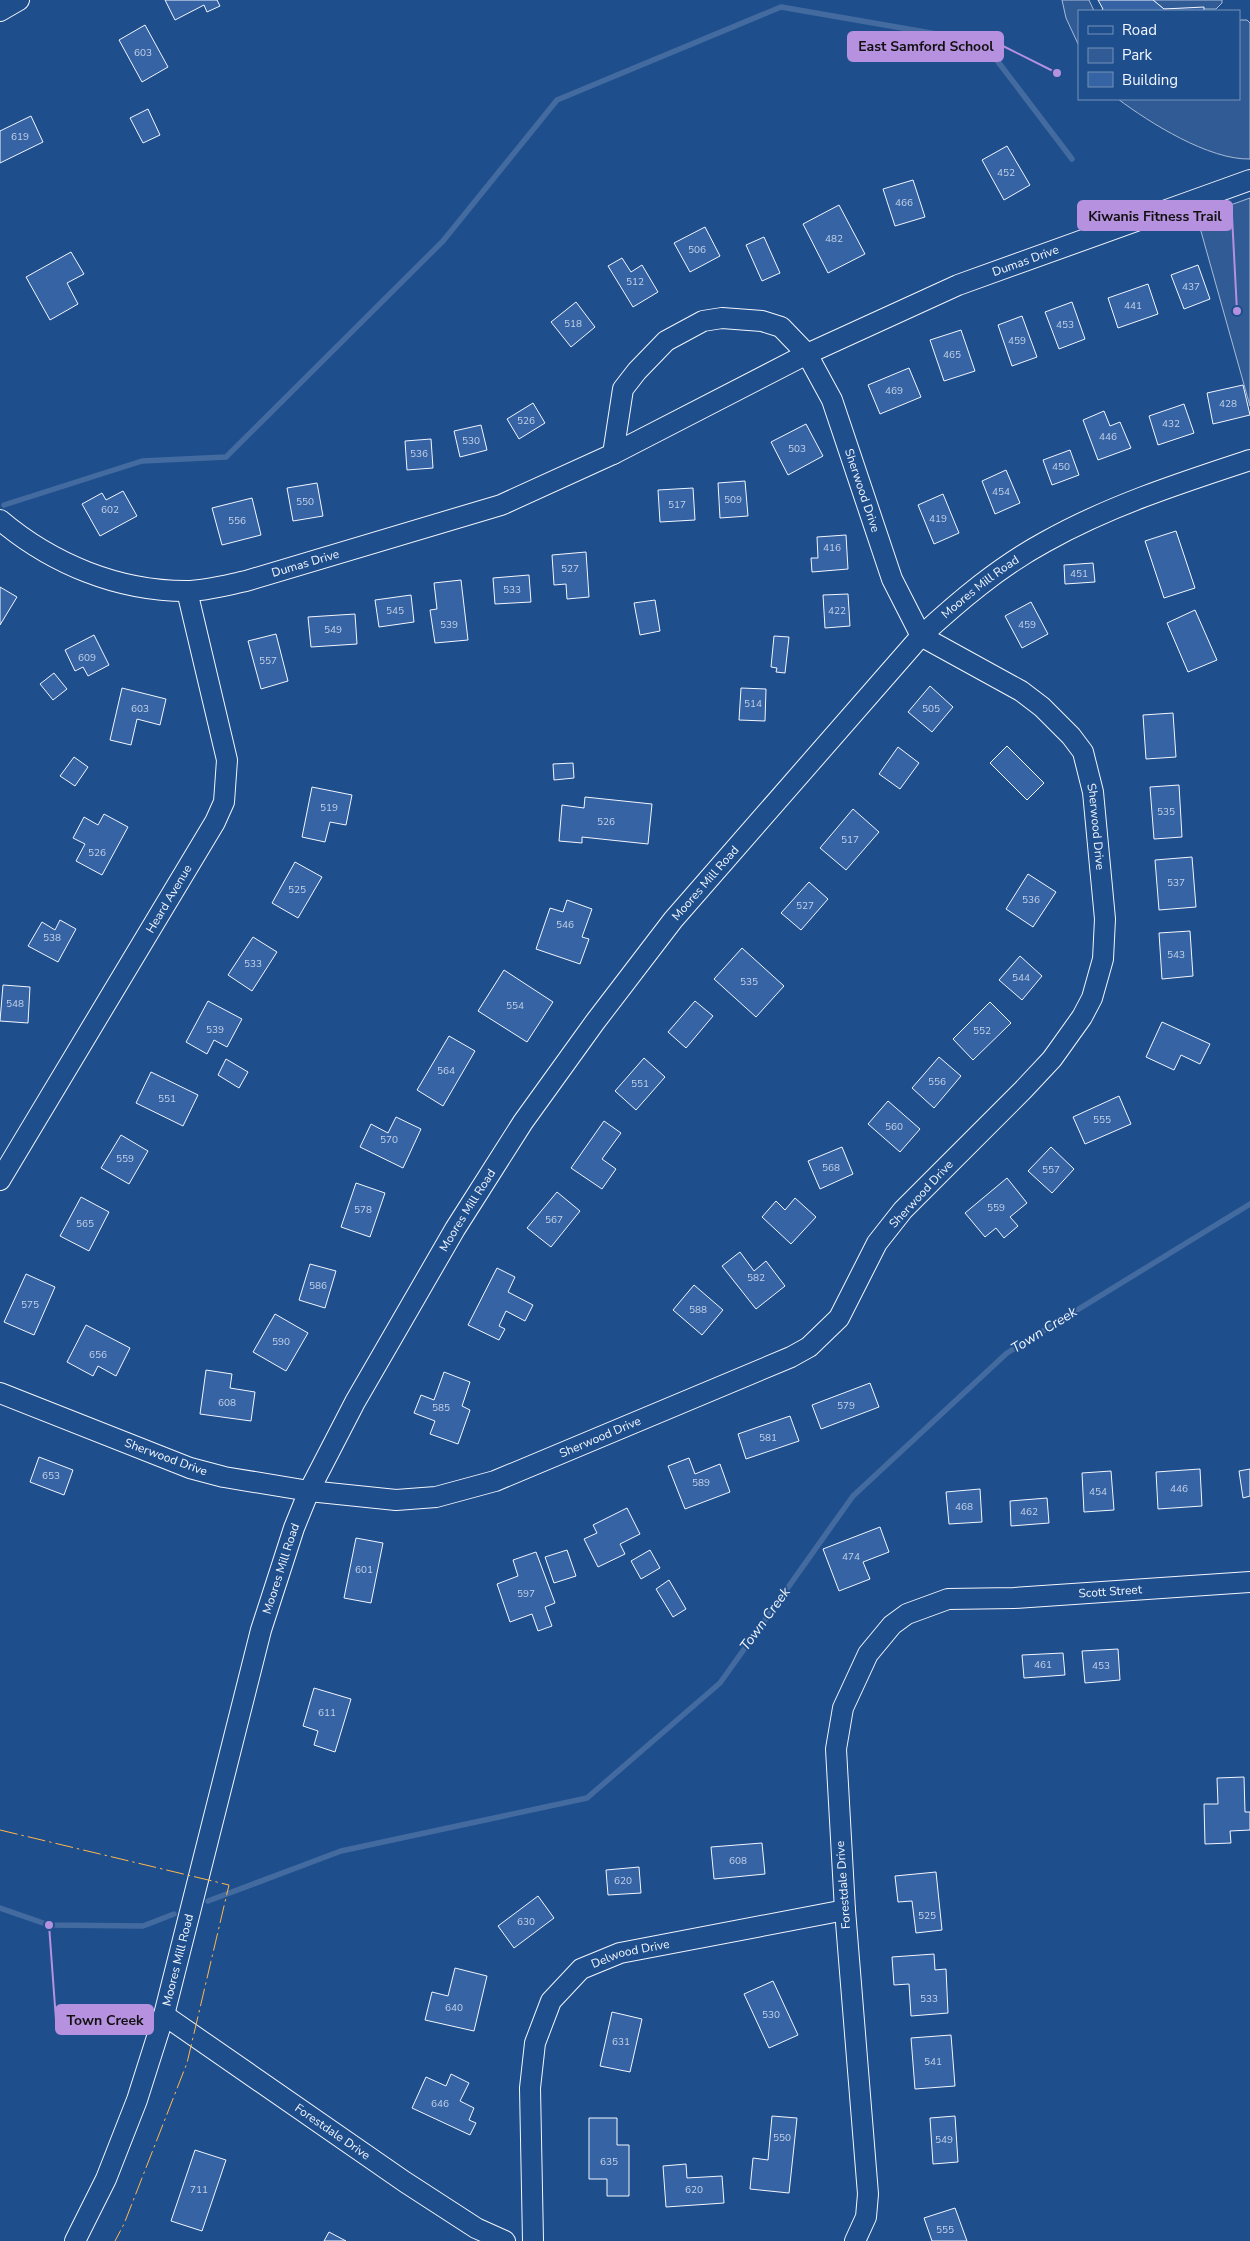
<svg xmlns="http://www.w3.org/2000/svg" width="1250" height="2241" font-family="'Nunito Sans',sans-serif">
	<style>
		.green { fill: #305b95; stroke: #a8bbd7 }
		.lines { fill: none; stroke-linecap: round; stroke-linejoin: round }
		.stream { stroke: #446ba0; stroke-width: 5.5 }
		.building { fill: #3563a3; stroke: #f2f6ff }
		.minor-casing { stroke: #f2f6ff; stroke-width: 22 }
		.minor { stroke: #1f4e8c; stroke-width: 20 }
		.power { stroke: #ffb74d; stroke-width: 1; stroke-dasharray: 18 4 2.5 4; stroke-linecap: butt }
		.labels { text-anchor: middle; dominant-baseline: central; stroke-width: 4; stroke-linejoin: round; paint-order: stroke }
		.number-label { font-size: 10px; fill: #c3d1e8 }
		.street-label { font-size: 12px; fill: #f2f6ff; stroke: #1f4e8c }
		.water-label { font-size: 14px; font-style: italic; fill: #f2f6ff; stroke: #1f4e8c }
		.leader { fill: none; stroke: #b691df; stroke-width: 2 }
		.callout-dot { fill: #b691df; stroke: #1f4e8c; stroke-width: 2 }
		.callout { fill: #b691df; stroke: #b691df; stroke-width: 2 }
		.callout-label { font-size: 14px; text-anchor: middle; font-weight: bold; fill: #111 }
	</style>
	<rect width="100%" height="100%" fill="#1f4e8c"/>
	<!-- green -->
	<path class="green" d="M1062 0H1089L1094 11H1079V46L1066 18Z
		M1153 0H1222V3L1216 9H1164Z
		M1239 20H1247L1250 23V159C1209 160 1150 123 1118 99H1239Z
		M1250 198V406L1197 217Z"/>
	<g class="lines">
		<!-- stream -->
		<path class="stream" d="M4 505 142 461 226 457 443 241 557 100 781 7 983 42 1072 159
			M208 1901 341 1851 587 1798 720 1683 853 1496 1007 1353 1250 1204
			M0 1908 49 1925 143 1926 174 1914"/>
	</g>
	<!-- building -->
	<path class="building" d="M165 0H217L220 6 207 12 204 5 175 20Z
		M1098 0H1153L1164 9 1204 7V11H1101L1103 9Z
		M145 25 168 67 142 82 119 40Z
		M148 109 160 135 143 143 130 118Z
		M31 116 43 142 0 163V131Z
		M1007 146 1030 185 1004 200 982 160Z
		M913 180 925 217 895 226 883 189Z
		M839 205 865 254 828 273 803 224Z
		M705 227 720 256 690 272 674 243Z
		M764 237 780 273 762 281 746 245Z
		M71 252 84 274 67 283 78 304 50 320 26 277Z
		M622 258 631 272 642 265 658 292 633 307 608 266Z
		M1198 265 1210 299 1184 309 1171 275Z
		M1148 284 1158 314 1118 328 1108 298Z
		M576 302 595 327 571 347 551 322Z
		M1072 302 1085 339 1059 349 1045 312Z
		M1022 316 1037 357 1012 366 998 325Z
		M961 330 975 371 944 381 930 340Z
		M909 368 921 397 880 414 868 385Z
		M1243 385 1250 415 1213 424 1207 393Z
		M533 403 545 423 519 439 507 419Z
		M1184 404 1194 433 1158 445 1149 416Z
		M1104 411 1110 426 1120 422 1131 448 1098 460 1083 420Z
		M806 424 823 456 788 475 771 442Z
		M481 425 487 450 460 457 454 431Z
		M431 439 433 468 407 470 405 441Z
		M1070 450 1079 475 1052 485 1043 460Z
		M1006 470 1020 503 995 514 982 481Z
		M745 481 748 516 720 518 718 483Z
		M317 483 323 516 293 521 287 488Z
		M693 488 695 520 660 522 658 490Z
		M123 491 137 516 100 536 82 504 102 493 106 500Z
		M943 494 959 533 934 544 918 505Z
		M252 498 261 535 222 545 212 508Z
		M1176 531 1195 588 1164 598 1145 541Z
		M846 535 848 569 812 572 811 558H818L817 537Z
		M586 552 589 597 567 599 566 584 554 585 552 555Z
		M1093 563 1095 582 1065 584 1064 565Z
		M529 575 531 602 495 604 493 578Z
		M461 580 468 640 435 643 430 610 437 609 434 583Z
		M0 587 17 597 0 625Z
		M848 594 850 626 825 628 823 595Z
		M411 595 414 622 379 627 375 600Z
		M655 600 660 631 640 635 634 603Z
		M1031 602 1048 634 1022 648 1005 616Z
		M1195 610 1217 660 1188 672 1167 623Z
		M355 614 357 644 311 647 308 617Z
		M276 634 288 681 261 689 248 641Z
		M94 635 109 665 88 676 83 667 75 671 65 650Z
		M774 636 789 637 785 673 776 672 777 668 771 667Z
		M54 673 67 689 53 700 40 684Z
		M930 686 953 707 932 732 908 712Z
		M122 688 166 699 160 725 137 719 131 745 110 740Z
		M741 688 766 689 765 721 739 720Z
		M1173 713 1176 757 1146 759 1143 715Z
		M1007 746 1044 783 1027 800 990 763Z
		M898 747 919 763 900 789 879 774Z
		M74 757 88 767 75 786 60 776Z
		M573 763 574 778 554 780 553 764Z
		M1179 785 1182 837 1154 839 1150 787Z
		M312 787 352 795 346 825 330 822 325 842 302 837Z
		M585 797 652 804 648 844 582 837V843L559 841 562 805 584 808Z
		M853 809 879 832 846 870 820 848Z
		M104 814 128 827 102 875 76 861 85 844 73 838 84 817 98 825Z
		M1192 857 1196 907 1159 910 1155 860Z
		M295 862 322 877 298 918 272 903Z
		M1028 874 1056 892 1033 927 1006 909Z
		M809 882 828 899 801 930 781 913Z
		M567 900 592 909 582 937 589 939 580 964 536 949 550 908 563 912Z
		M60 920 76 929 58 962 28 946 42 922 55 930Z
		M1190 931 1193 976 1162 979 1159 933Z
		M253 937 277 952 252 991 228 975Z
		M742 948 784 986 756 1017 714 979Z
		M1020 956 1042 976 1022 1000 999 980Z
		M504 970 553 1002 527 1042 478 1011Z
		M3 985 30 987 28 1023 0 1021Z
		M208 1001 242 1019 227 1047 214 1040 207 1054 186 1042Z
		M695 1001 713 1016 686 1048 668 1032Z
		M990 1002 1011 1023 973 1060 953 1039Z
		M1162 1022 1210 1044 1200 1064 1181 1055 1174 1070 1146 1057Z
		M449 1036 475 1051 443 1106 417 1090Z
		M939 1057 961 1076 934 1108 912 1088Z
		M644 1058 665 1077 636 1110 615 1091Z
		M226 1059 248 1072 239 1088 218 1075Z
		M151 1072 198 1095 183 1126 136 1103Z
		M1119 1096 1131 1124 1085 1144 1073 1117Z
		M888 1101 920 1129 900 1152 868 1124Z
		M396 1117 421 1129 403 1168 360 1147 371 1124 388 1133Z
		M604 1121 621 1133 602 1159 616 1169 602 1189 571 1168Z
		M121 1135 148 1151 129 1184 101 1168Z
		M842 1147 853 1174 820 1189 808 1161Z
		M1051 1147 1074 1169 1052 1193 1028 1171Z
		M1007 1178 1027 1203 1010 1217 1018 1226 1004 1238 996 1228 985 1237 965 1213Z
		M356 1183 385 1193 370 1237 341 1227Z
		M557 1192 580 1211 551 1247 527 1228Z
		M81 1197 109 1212 89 1251 60 1236Z
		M795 1198 816 1217 791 1244 762 1217 776 1201 785 1210Z
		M740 1252 754 1271 766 1261 785 1286 756 1309 722 1266Z
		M310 1264 336 1271 325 1308 299 1300Z
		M497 1268 515 1277 508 1292 533 1305 525 1321 506 1311 499 1326 505 1329 499 1340 468 1325Z
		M26 1274 55 1287 34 1335 4 1322Z
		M694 1285 723 1310 702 1335 673 1310Z
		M275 1314 308 1333 286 1371 253 1352Z
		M86 1325 130 1348 116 1376 98 1366 93 1376 67 1362Z
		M206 1370 232 1374 230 1388 255 1392 251 1421 200 1414Z
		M444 1372 470 1382 462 1406 470 1410 458 1444 430 1434 435 1421 414 1413 421 1395 434 1400Z
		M870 1383 879 1407 821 1429 812 1405Z
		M790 1416 799 1441 746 1459 738 1434Z
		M39 1457 73 1470 64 1495 30 1482Z
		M689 1458 695 1474 720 1464 730 1492 685 1509 668 1466Z
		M1200 1469 1202 1506 1158 1509 1156 1472Z
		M1250 1469V1496L1243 1498 1239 1471Z
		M1111 1471 1114 1510 1084 1512 1082 1473Z
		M980 1489 982 1522 949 1524 946 1492Z
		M1047 1498 1049 1523 1011 1526 1010 1501Z
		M627 1508 640 1534 620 1544 625 1554 598 1567 584 1539 597 1533 593 1525Z
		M880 1527 889 1552 863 1562 870 1579 839 1591 823 1549Z
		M356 1538 383 1543 371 1603 344 1598Z
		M567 1550 576 1576 554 1583 545 1557Z
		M650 1550 660 1568 641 1579 631 1561Z
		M536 1552 555 1603 545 1607 552 1626 538 1631 532 1614 510 1622 497 1584 518 1576 513 1560Z
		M669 1580 686 1609 673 1617 656 1589Z
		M1118 1649 1120 1680 1085 1683 1082 1651Z
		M1063 1653 1065 1675 1024 1678 1022 1655Z
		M314 1688 351 1699 335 1752 314 1745 318 1731 303 1726Z
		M1244 1777 1245 1812H1250V1830L1230 1831 1231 1843 1205 1844 1204 1804H1218L1217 1778Z
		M762 1843 765 1874 714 1879 711 1847Z
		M639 1867 641 1893 608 1895 606 1870Z
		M936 1872 942 1930 916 1933 912 1901 898 1902 895 1876Z
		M538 1896 554 1918 514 1948 498 1926Z
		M934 1954 935 1970 946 1969 948 2013 911 2016 909 1984 894 1985 892 1957Z
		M455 1968 487 1976 474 2031 425 2020 432 1992 448 1996Z
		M773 1981 798 2035 769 2048 744 1994Z
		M612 2012 642 2019 630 2072 600 2066Z
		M951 2035 955 2086 915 2089 911 2038Z
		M451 2074 469 2083 460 2101 474 2108 469 2120 476 2123 470 2135 412 2108 426 2077 446 2086Z
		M772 2116 797 2118 789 2193 750 2189 753 2158 768 2160Z
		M955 2116 958 2162 933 2164 930 2118Z
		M589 2118H617V2145H629V2196H607V2179H589Z
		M195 2150 226 2160 202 2231 171 2221Z
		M686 2164 687 2178 722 2176 724 2203 666 2207 663 2166Z
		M955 2208 967 2241H932L924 2218Z
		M329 2232 346 2241H324Z"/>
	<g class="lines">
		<!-- minor casing -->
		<g class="minor-casing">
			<g id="minor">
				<path d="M0 11 19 0"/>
				<path id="s1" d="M613 454 807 354 958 285 1250 180"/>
				<path id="s2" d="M0 520C52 564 118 591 186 591 206 591 227 585 246 581L501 505 613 454 623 389 637 371 666 341 703 321 722 318 762 321 781 327 807 354 832 400 892 579 921 636 1021 691 1042 707 1071 736 1083 752 1093 792 1105 919 1103 959 1092 998 1082 1017 1052 1059 1023 1090 903 1210 877 1243 839 1318 809 1347 791 1357 495 1481 436 1497 396 1500 309 1491 224 1477 190 1468 0 1393"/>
				<path id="s3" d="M0 1180 215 822 224 802 227 760 187 591"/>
				<path id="s4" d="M164 2015 405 2182 476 2228 505 2241"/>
				<path id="s5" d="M75 2241 106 2179 137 2100 164 2015 261 1630 294 1528 309 1491 355 1402 455 1229 523 1122 595 1022 673 920 921 636C959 601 999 567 1045 542 1109 506 1180 483 1250 460"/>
				<path id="s6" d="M533 2241 530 2088 535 2043 551 2001 581 1969 620 1953 845 1910"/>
				<path id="s7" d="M855 2241 866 2217 868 2194 845 1910 836 1749 843 1708 868 1654 892 1625 907 1614 948 1599 1014 1598 1250 1582"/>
			</g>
		</g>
		<!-- minor -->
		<use href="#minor" class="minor"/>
		<!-- power -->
		<path class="power" d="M0 1830 229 1885 187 2063 124 2224 115 2241"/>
	</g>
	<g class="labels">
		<!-- number labels -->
		<g class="number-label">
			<text x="143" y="53">603</text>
			<text x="20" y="137">619</text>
			<text x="1006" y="173">452</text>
			<text x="904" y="203">466</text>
			<text x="834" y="239">482</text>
			<text x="697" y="250">506</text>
			<text x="635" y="282">512</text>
			<text x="1191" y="287">437</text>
			<text x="1133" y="306">441</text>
			<text x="573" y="324">518</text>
			<text x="1065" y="325">453</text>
			<text x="1017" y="341">459</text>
			<text x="952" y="355">465</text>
			<text x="894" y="391">469</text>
			<text x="1228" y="404">428</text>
			<text x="526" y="421">526</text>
			<text x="1171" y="424">432</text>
			<text x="1108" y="437">446</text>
			<text x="471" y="441">530</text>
			<text x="797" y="449">503</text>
			<text x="419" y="454">536</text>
			<text x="1061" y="467">450</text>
			<text x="1001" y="492">454</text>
			<text x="733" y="500">509</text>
			<text x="305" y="502">550</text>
			<text x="677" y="505">517</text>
			<text x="110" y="510">602</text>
			<text x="938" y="519">419</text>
			<text x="237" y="521">556</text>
			<text x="832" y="548">416</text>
			<text x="570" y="569">527</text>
			<text x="1079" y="574">451</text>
			<text x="512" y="590">533</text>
			<text x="395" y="611">545</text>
			<text x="837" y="611">422</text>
			<text x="449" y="625">539</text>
			<text x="1027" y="625">459</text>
			<text x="333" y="630">549</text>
			<text x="87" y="658">609</text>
			<text x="268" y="661">557</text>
			<text x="753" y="704">514</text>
			<text x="140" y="709">603</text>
			<text x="931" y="709">505</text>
			<text x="329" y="808">519</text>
			<text x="1166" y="812">535</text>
			<text x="606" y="822">526</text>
			<text x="850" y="840">517</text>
			<text x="97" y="853">526</text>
			<text x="1176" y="883">537</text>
			<text x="297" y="890">525</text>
			<text x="1031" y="900">536</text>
			<text x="805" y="906">527</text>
			<text x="565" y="925">546</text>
			<text x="52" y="938">538</text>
			<text x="1176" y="955">543</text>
			<text x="253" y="964">533</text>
			<text x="1021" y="978">544</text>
			<text x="749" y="982">535</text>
			<text x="15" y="1004">548</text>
			<text x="515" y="1006">554</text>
			<text x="215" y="1030">539</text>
			<text x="982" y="1031">552</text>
			<text x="446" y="1071">564</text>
			<text x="937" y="1082">556</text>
			<text x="640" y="1084">551</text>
			<text x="167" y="1099">551</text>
			<text x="1102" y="1120">555</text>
			<text x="894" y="1127">560</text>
			<text x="389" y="1140">570</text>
			<text x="125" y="1159">559</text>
			<text x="831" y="1168">568</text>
			<text x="1051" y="1170">557</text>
			<text x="996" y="1208">559</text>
			<text x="363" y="1210">578</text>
			<text x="554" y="1220">567</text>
			<text x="85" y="1224">565</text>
			<text x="756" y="1278">582</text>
			<text x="318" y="1286">586</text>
			<text x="30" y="1305">575</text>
			<text x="698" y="1310">588</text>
			<text x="281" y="1342">590</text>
			<text x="98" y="1355">656</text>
			<text x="227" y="1403">608</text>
			<text x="846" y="1406">579</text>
			<text x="441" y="1408">585</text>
			<text x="768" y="1438">581</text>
			<text x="51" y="1476">653</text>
			<text x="701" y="1483">589</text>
			<text x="1179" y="1489">446</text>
			<text x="1098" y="1492">454</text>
			<text x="964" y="1507">468</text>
			<text x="1029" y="1512">462</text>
			<text x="851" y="1557">474</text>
			<text x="364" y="1570">601</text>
			<text x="526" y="1594">597</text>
			<text x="1043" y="1665">461</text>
			<text x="1101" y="1666">453</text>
			<text x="327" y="1713">611</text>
			<text x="738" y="1861">608</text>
			<text x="623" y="1881">620</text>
			<text x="927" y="1916">525</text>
			<text x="526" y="1922">630</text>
			<text x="929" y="1999">533</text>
			<text x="454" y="2008">640</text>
			<text x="771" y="2015">530</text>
			<text x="621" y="2042">631</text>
			<text x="933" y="2062">541</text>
			<text x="440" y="2104">646</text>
			<text x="782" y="2138">550</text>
			<text x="944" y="2140">549</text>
			<text x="609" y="2162">635</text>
			<text x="199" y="2190">711</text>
			<text x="694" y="2190">620</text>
			<text x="945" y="2230">555</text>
		</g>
		<!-- street labels -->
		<g class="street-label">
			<text stroke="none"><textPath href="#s1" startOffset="456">Dumas Drive</textPath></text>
			<text stroke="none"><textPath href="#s2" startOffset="1090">Sherwood Drive</textPath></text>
			<text stroke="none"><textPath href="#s2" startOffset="326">Dumas Drive</textPath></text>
			<text stroke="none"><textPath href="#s5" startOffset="1920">Moores Mill Road</textPath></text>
			<text stroke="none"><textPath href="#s2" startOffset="1525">Sherwood Drive</textPath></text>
			<text stroke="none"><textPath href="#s5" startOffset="1515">Moores Mill Road</textPath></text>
			<text stroke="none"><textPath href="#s3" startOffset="328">Heard Avenue</textPath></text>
			<text transform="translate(921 1194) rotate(-47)">Sherwood Drive</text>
			<text stroke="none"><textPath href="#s5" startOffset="1110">Moores Mill Road</textPath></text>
			<text transform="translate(600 1437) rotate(-23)">Sherwood Drive</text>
			<text transform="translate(166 1457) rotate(20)">Sherwood Drive</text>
			<text stroke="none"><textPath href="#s5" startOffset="705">Moores Mill Road</textPath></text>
			<text stroke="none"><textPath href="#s7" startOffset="859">Scott Street</textPath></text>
			<text transform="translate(843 1885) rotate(-94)">Forestdale Drive</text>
			<text stroke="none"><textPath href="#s6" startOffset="339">Delwood Drive</textPath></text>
			<text stroke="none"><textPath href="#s5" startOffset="300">Moores Mill Road</textPath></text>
			<text stroke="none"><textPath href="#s4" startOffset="205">Forestdale Drive</textPath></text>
		</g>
		<!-- water labels -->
		<g class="water-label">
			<text transform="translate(1044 1330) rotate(-32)">Town Creek</text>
			<text transform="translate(765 1619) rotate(-54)">Town Creek</text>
		</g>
	</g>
	<!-- callouts -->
	<path class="leader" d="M1057 73L1003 46M1237 311L1232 216M49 1925L56 2020"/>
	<g class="callout-dot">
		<circle cx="1057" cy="73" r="5"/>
		<circle cx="1237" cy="311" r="5"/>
		<circle cx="49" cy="1925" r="5"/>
	</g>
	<g class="callout">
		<rect x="848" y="32" width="155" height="29" rx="5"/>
		<rect x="1078" y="201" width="154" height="29" rx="5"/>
		<rect x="56" y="2005" width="97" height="29" rx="5"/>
	</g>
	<g class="callout-label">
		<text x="926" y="51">East Samford School</text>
		<text x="1155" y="221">Kiwanis Fitness Trail</text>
		<text x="105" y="2025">Town Creek</text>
	</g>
	<!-- legend -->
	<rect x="1078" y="10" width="162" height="90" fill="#1f4e8c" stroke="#7391ba"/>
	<rect x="1088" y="26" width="25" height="8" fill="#1f4e8c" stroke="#7391ba"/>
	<text x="1122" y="35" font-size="15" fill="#f2f6ff">Road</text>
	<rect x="1088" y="48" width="25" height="15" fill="#305b95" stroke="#7391ba"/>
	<text x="1122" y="60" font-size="15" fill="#f2f6ff">Park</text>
	<rect x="1088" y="72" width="25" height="15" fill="#3563a3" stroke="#7391ba"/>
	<text x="1122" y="85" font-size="15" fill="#f2f6ff">Building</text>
</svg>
